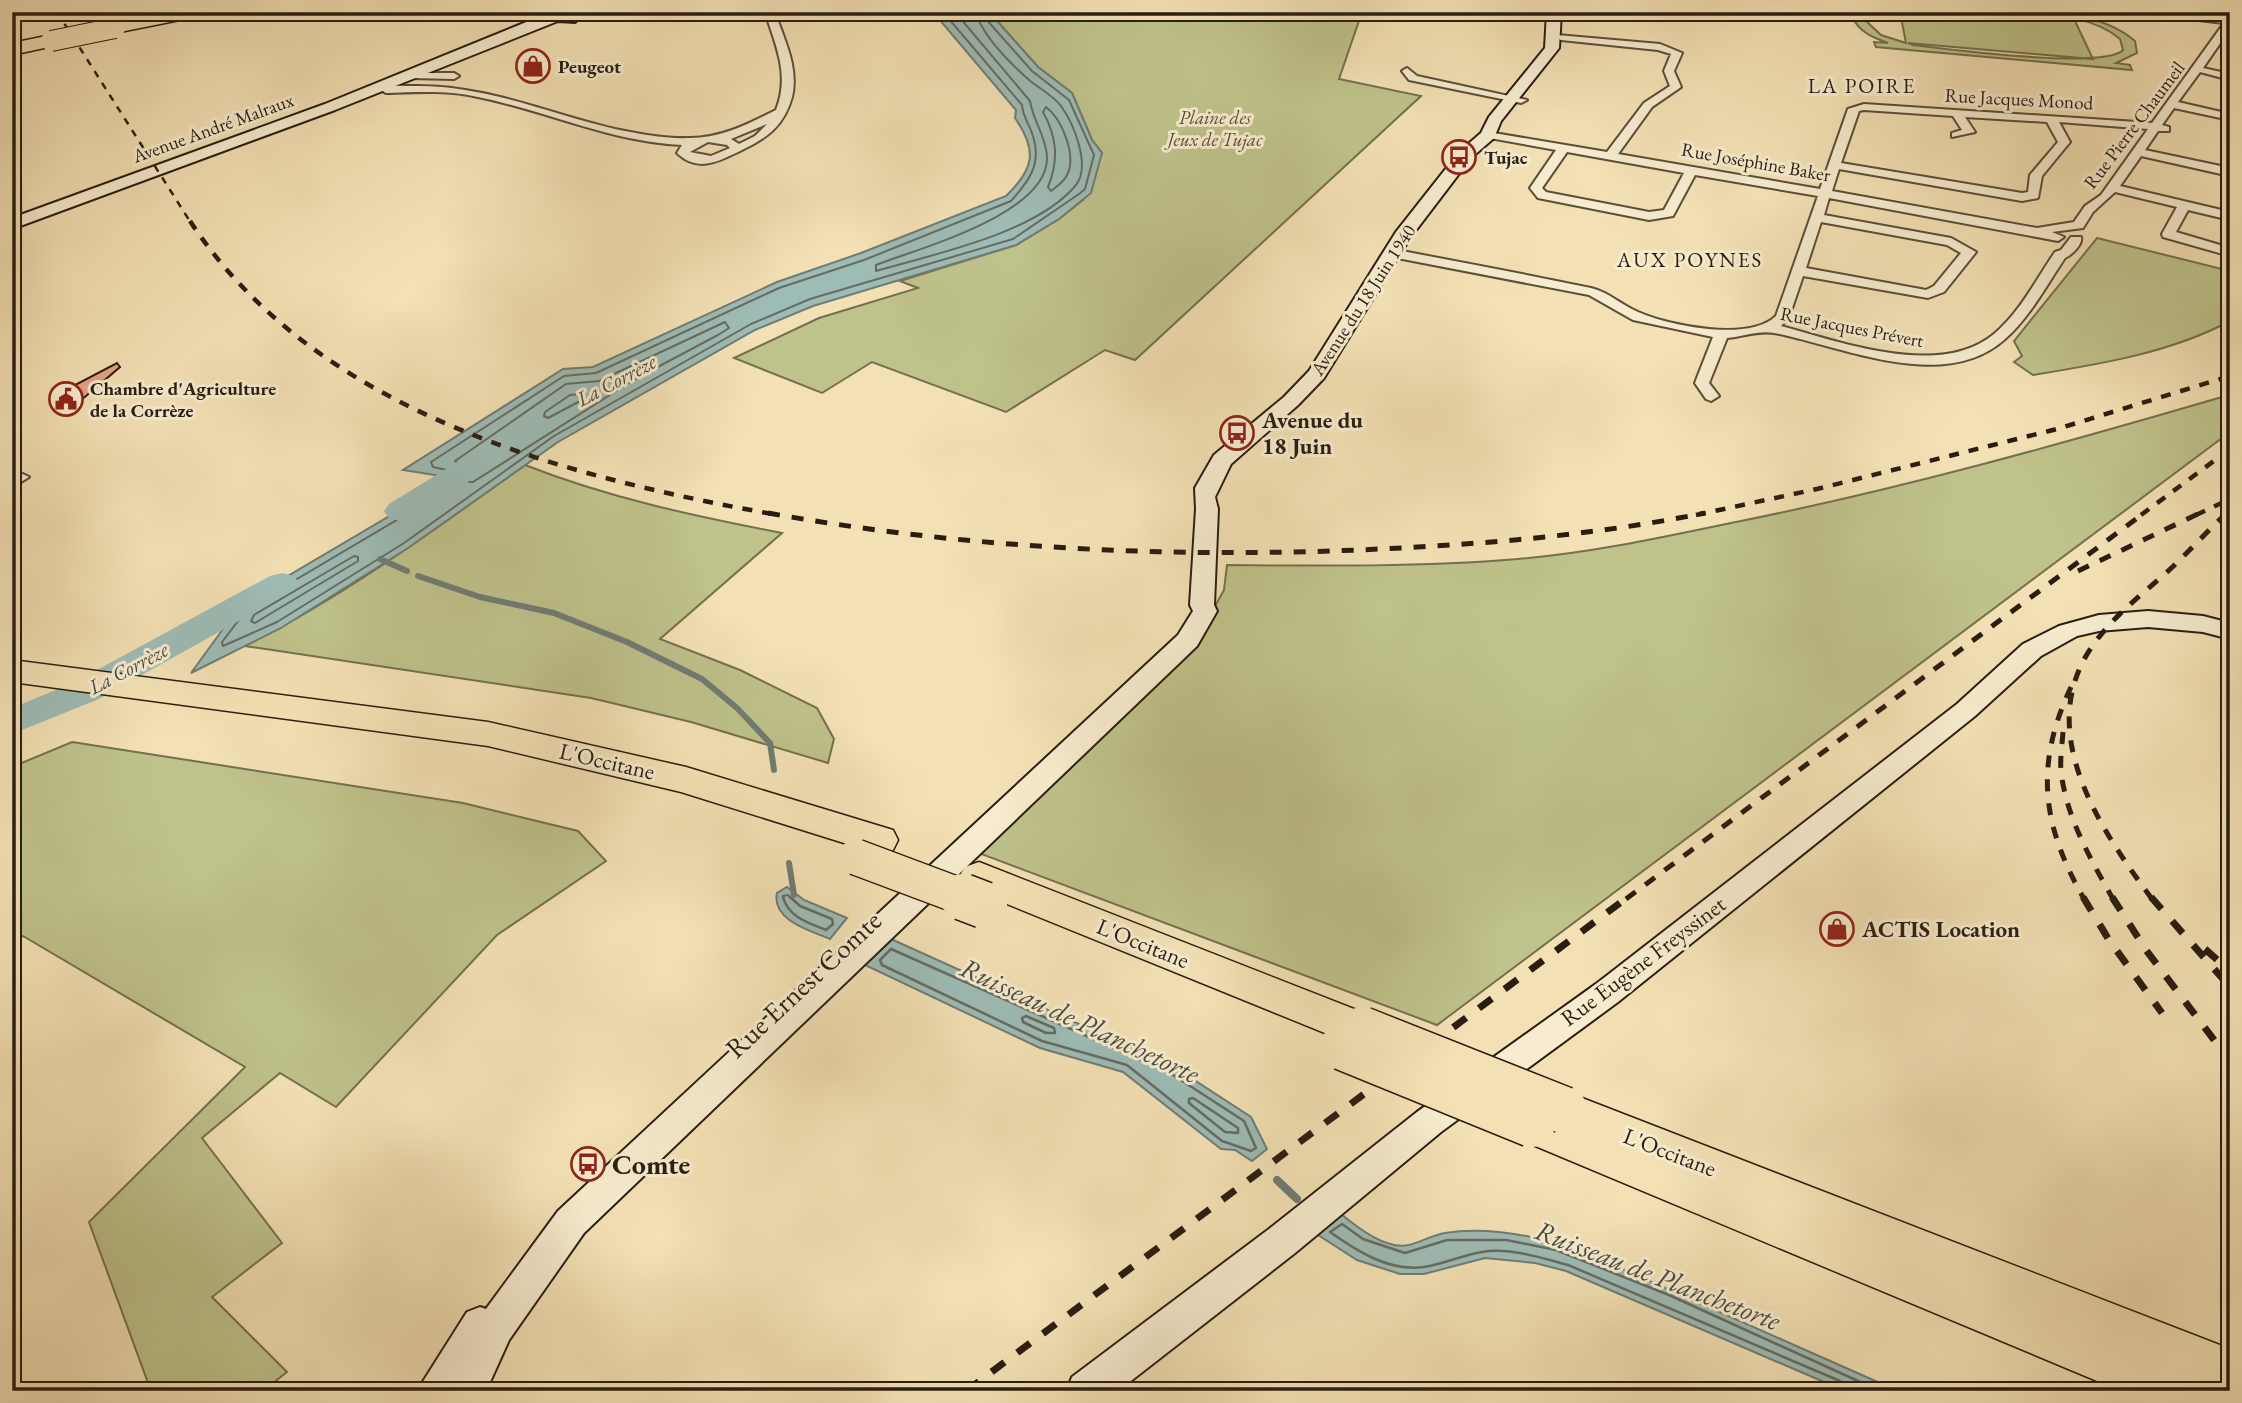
<svg xmlns="http://www.w3.org/2000/svg" width="2242" height="1403" font-family="'EB Garamond',serif">
	<style>
		.green { fill: #bfc28b; stroke: #74704e; stroke-width: 2 }
		.water { fill: #9ebcb6; stroke: #707c74; stroke-width: 2 }
		.lines { fill: none; stroke-linecap: round; stroke-linejoin: round }
		.shore-far1 { stroke: #646c63; stroke-width: 2 }
		.shore { stroke: #646c63; stroke-width: 2.5 }
		.stream-far1 { stroke: #707c74; stroke-width: 6 }
		.stream { stroke: #707c74; stroke-width: 8 }
		.river { fill: #9ebcb6; fill-rule: evenodd }
		.building { fill: #e4a385; stroke: #2a1d10; stroke-width: 2 }
		.street-casing { stroke: #5c4e39; stroke-width: 4 }
		.secondary-casing { stroke: #2a1d10; stroke-width: 4 }
		.highway-casing { stroke: #2a1d10; stroke-width: 3 }
		.street { fill: #f7eccf; fill-rule: evenodd }
		.secondary { fill: #f7eccf; fill-rule: evenodd }
		.highway { fill: #f3e1b5; fill-rule: evenodd }
		.rail-far3 { stroke: #2a1d10; stroke-width: 2.5; stroke-dasharray: 7 7; stroke-linecap: butt }
		.rail-far2 { stroke: #2a1d10; stroke-width: 4.5; stroke-dasharray: 10 10; stroke-linecap: butt }
		.rail-far1 { stroke: #2a1d10; stroke-width: 5; stroke-dasharray: 12 12; stroke-linecap: butt }
		.rail { stroke: #2a1d10; stroke-width: 7; stroke-dasharray: 16 16; stroke-linecap: butt }
		.highway-bridge-far2-casing { stroke: #2a1d10; stroke-width: 22; stroke-linecap: butt }
		.highway-bridge-far1-casing { stroke: #2a1d10; stroke-width: 38; stroke-linecap: butt }
		.highway-bridge-casing { stroke: #2a1d10; stroke-width: 49; stroke-linecap: butt }
		.highway-bridge-far2 { stroke: #f3e1b5; stroke-width: 20 }
		.highway-bridge-far1 { stroke: #f3e1b5; stroke-width: 35 }
		.highway-bridge { stroke: #f3e1b5; stroke-width: 46 }
		.labels { text-anchor: middle; dominant-baseline: central; stroke-width: 6; stroke-linejoin: round; paint-order: stroke }
		.far-poi-label { font-size: 19px; font-weight: bold; fill: #2a1d10; stroke: #f7eccf; text-anchor: start }
		.far-street-label { font-size: 19px; fill: #2a1d10; stroke: #f7eccf }
		.far-park-label { font-size: 19px; font-style: italic; fill: #574f35; stroke: #f7eccf }
		.far-quarter-label { font-size: 21px; letter-spacing: 2px; fill: #2a1d10; stroke: #f7eccf }
		.far-water-label { font-size: 21px; font-style: italic; fill: #4d4d42; stroke: #f7eccf }
		.poi-label { font-size: 23px; font-weight: bold; fill: #2a1d10; stroke: #f7eccf; text-anchor: start }
		.street-label { font-size: 23px; fill: #2a1d10; stroke: #f7eccf }
		.near-street-label { font-size: 28px; fill: #2a1d10; stroke: #f7eccf }
		.near-water-label { font-size: 28px; font-style: italic; fill: #4d4d42; stroke: #f7eccf }
		.near-poi-label { font-size: 28px; font-weight: bold; fill: #2a1d10; stroke: #f7eccf; text-anchor: start }
	</style>
	<rect width="100%" height="100%" fill="#f3e1b5"/>
	<filter id="stains"><feTurbulence type="fractalNoise" baseFrequency=".00286" numOctaves="4"/><feColorMatrix values="0 0 0 0 .2 0 0 0 0 .09 0 0 0 0 .02 0 0 0 .5 -.17"/></filter>
	<radialGradient id="worn" r=".72"><stop offset=".6" stop-color="#630" stop-opacity="0"/><stop offset="1" stop-color="#630" stop-opacity=".3"/></radialGradient>
	<!-- green -->
	<path class="green" d="M989 12H1362L1339 79 1421 96 1135 360 1105 350 1006 412 872 362 822 393 734 358 819 318 918 288 900 281 1016 245 1059 219 1083 200 1102 153 1092 140 1072 93 1038 67Z
		M1855 12H1868L1864 19 1881 35 1906 43 1900 12H1966L2075 21 2093 59 1908 43 1913 45C1947 49 2104 70 2123 50L2120 39C2090 13 2043 15 2006 12 2050 12 2099 11 2135 41L2137 53 2116 63 2130 65 2132 70 1876 47 1874 42 1888 43C1874 38 1859 32 1853 18Z
		M2097 238 2230 271V321C2170 353 2100 364 2033 375L2014 362 2022 356 2014 341Z
		M2222 397 2230 401V432L1437 1025 976 852 1192 648 1224 590 1227 565C1324 566 1421 567 1518 559 1591 553 1664 537 1736 522 1901 489 2061 444 2222 397Z
		M525 465C609 498 694 516 782 533L660 639 740 670 817 708 834 739 828 763 691 722 591 698 245 646C345 596 435 529 525 465Z
		M72 742 463 803 578 831 606 861 497 935 336 1107 280 1073 202 1138 282 1243 212 1297 287 1372 263 1391H151L89 1222 245 1067 23 936 12 940V767Z"/>
	<!-- water -->
	<path class="water" d="M933 12H989L1038 67 1072 93 1092 140 1102 153 1091 193 1059 219 1016 245 813 306 755 330 558 442 408 548 281 628 191 673 242 603 454 478 403 470 563 369 593 367 777 282 861 253 1006 196C1034 169 1038 151 1015 118L1016 110Z
		M787 887 804 900 847 918 830 939C811 931 771 920 777 893Z
		M891 939 1174 1067 1251 1117 1267 1149 1252 1161 1235 1150 1221 1149 1123 1072 1040 1048 865 965Z
		M1341 1214C1358 1228 1386 1250 1409 1245 1421 1242 1433 1235 1445 1233 1487 1226 1535 1236 1575 1248L1898 1391H1845L1566 1271 1535 1263 1485 1258 1424 1274H1400L1357 1260 1315 1233Z"/>
	<g class="lines">
		<!-- shore-far1 -->
		<path class="shore-far1" d="M943 12 1022 105C1023 118 1030 125 1033 136 1042 164 1029 181 1011 201L864 260 779 288 596 373 564 376 431 462 433 467 456 472 459 480 456 485 248 608 222 642 223 646 277 622 404 543 554 436 751 324 810 299 1013 239 1079 194 1085 189 1094 155 1069 100 1032 71 986 19 984 12
			M955 12 1030 101C1033 121 1046 136 1047 157 1049 214 919 248 876 265V271C934 254 1037 233 1076 185 1091 166 1074 124 1061 106 1053 95 1038 88 1028 79 1009 62 982 36 976 12
			M1046 107C1062 119 1077 156 1067 175 1064 182 1057 186 1051 191L1048 187C1059 160 1057 137 1043 112Z
			M725 322 729 328 718 335 635 379 473 482H469L465 469 455 461 566 384 599 381Z
			M580 394 582 400 548 418 544 416 545 412 570 395Z
			M354 556 358 557V561L255 623 251 621 254 615Z
			M784 899 783 896 788 895 792 899"/>
		<!-- shore -->
		<path class="shore" d="M783 897C788 917 809 923 826 930L833 924 832 919 800 906 790 897
			M891 949 1170 1073 1244 1121 1256 1148 1251 1151 1222 1141 1127 1065 1042 1041 882 965 880 960Z
			M1026 1016 1054 1028 1055 1033H1046L1023 1022 1022 1018Z
			M1193 1098 1238 1128V1133L1225 1132 1189 1103V1099Z
			M1845 1391 1840 1381 1568 1265C1542 1258 1509 1247 1482 1252 1463 1255 1444 1264 1424 1267 1389 1272 1357 1251 1330 1232L1342 1224 1363 1239 1405 1253 1447 1240H1506L1556 1250 1669 1295 1880 1391"/>
		<!-- stream-far1 -->
		<path class="stream-far1" d="M380 559 407 571
			M418 576 480 597 554 613 627 642 702 679 737 708 770 743 774 770
			M789 863 794 895"/>
		<!-- stream -->
		<path class="stream" d="M1277 1180 1297 1199"/>
		<!-- river -->
		<path class="river" d="M496 442 507 445 511 451 507 457 411 518 400 521 389 518 384 511 389 504 485 445Z
			M282 573 294 576 299 583 294 590 99 699 12 734V708L73 683 270 576Z"/>
	</g>
	<!-- building -->
	<path class="building" d="M117 363 120 367 79 402 56 395Z"/>
	<g class="lines">
		<!-- street casing -->
		<g class="street-casing">
			<path id="street" d="M765 12H775C784 40 799 67 792 97 784 126 767 138 742 150 721 160 699 174 677 153L682 145C611 142 547 111 478 97 448 90 417 92 386 93L381 90C388 84 402 86 411 86 484 84 546 113 615 129 640 134 665 139 690 138 721 138 748 124 776 110 790 75 776 46 765 12ZM767 124 755 136 739 144 731 139ZM708 142 727 145 730 148 711 156 690 152Z
				M2132 12 2230 18V29L2203 68 2230 74V80L2200 72 2178 102 2230 114V120L2174 108 2162 125 2169 127V131H2158L2145 150 2230 168V176L2141 156 2120 186 2230 212V220L2188 210 2176 232 2230 248V256L2163 237 2162 234 2177 207 2115 192 2093 212 2083 228 2052 232 2064 237 2058 241 1829 198 1824 215 1951 238 1976 252 1944 292 1928 298 1803 276 1789 317 1781 326C1841 342 1940 379 1994 334 2020 312 2036 280 2055 252L2061 250 2071 237H2081C2083 244 2072 255 2065 258 2046 286 2030 317 2005 339 1944 394 1842 346 1774 333 1759 330 1742 337 1727 338L1709 383 1719 396 1711 401 1706 399 1695 383 1713 337 1633 320 1589 295 1392 257 1385 253 1392 249C1458 262 1525 274 1591 288 1609 292 1621 305 1638 312 1670 326 1749 342 1776 316L1818 196 1695 175 1673 216 1649 220 1538 198 1530 188 1556 150 1484 137V133L1488 132 1607 152 1644 103 1670 86 1664 71 1671 54 1658 50 1561 40 1556 37 1557 35 1660 44 1682 53 1674 71 1681 87 1652 107 1618 154 1820 189 1848 109 1864 104 2152 123 2224 23ZM1864 110 1953 116 1962 130 1952 133V137L1975 132 1965 117 2047 122 2058 142 2030 175 2028 192 2022 193 1841 163 1859 111ZM2059 122 2148 129 2101 195 2085 206 2074 222 2037 228 1832 191 1839 169 2022 201 2038 198 2042 176 2070 142ZM1567 152 1684 173 1664 210 1649 212 1546 192 1542 188ZM1821 222 1947 245 1961 253 1934 286 1926 290 1806 268Z
				M1407 68 1417 76 1527 100 1521 103 1409 80 1402 71Z
				M413 73H454L459 76 454 79 409 78V74Z
				M12 469 29 477 21 482 12 479Z"/>
		</g>
		<!-- secondary casing -->
		<g class="secondary-casing">
			<path id="secondary" d="M551 12H588L575 22 558 21 335 110 12 229V218L325 104Z
				M1547 12H1561L1559 48 1501 121 1494 138 1471 158 1410 238 1324 378 1298 405 1231 464 1215 497 1218 509 1214 605 1217 611 1197 646 584 1233 509 1340 486 1391H417L467 1312 480 1307 486 1309 558 1211 1178 635 1193 611 1190 605 1196 509 1195 488 1214 455 1284 397 1309 371 1396 232 1459 152 1481 133 1489 117 1545 48Z
				M2148 611 2203 616 2230 623V639L2203 632 2148 627 2099 631 2077 636 2041 656 1975 716 1618 1002 1441 1132 1295 1253 1118 1391H1067L1072 1377 1269 1229 1417 1112 1596 984 1957 704 2023 644 2059 626 2099 615Z"/>
		</g>
		<!-- highway casing -->
		<g class="highway-casing">
			<path id="highway" d="M167 12H204L195 17 115 33 106 28 109 24Z
				M51 35 60 41 58 45 12 55V43Z
				M12 660 488 722 686 767 893 830 898 840 893 850 879 854 681 792 488 746 12 682Z
				M979 862 1377 1018 1384 1030 1377 1042 1362 1047 1347 1042 965 887 959 877 965 867Z
				M1564 1091 2230 1349V1391H2121L1516 1138 1509 1124 1516 1110 1532 1105 1542 1108 1548 1096Z"/>
		</g>
		<!-- street -->
		<use href="#street" class="street"/>
		<!-- secondary -->
		<use href="#secondary" class="secondary"/>
		<!-- highway -->
		<use href="#highway" class="highway"/>
		<!-- rail-far3 -->
		<path class="rail-far3" d="M57 12 191 223"/>
		<!-- rail-far2 -->
		<path class="rail-far2" d="M190 221C316 413 564 477 778 515
			M1696 515 1817 489 2057 429 2230 376
			M2141 515 2230 449
			M2196 515 2230 499
			M2225 515 2230 511"/>
		<!-- rail-far1 -->
		<path class="rail-far1" d="M768 513C963 548 1161 558 1358 550 1474 545 1591 536 1705 513
			M2078 571 2200 513
			M2071 687C2034 766 2042 825 2084 899
			M2063 732C2062 745 2060 758 2061 771 2066 817 2091 860 2113 899
			M1626 899 2144 513
			M2152 899C2101 830 2034 733 2091 648 2112 617 2139 597 2166 573 2187 554 2206 532 2227 513"/>
		<!-- rail -->
		<path class="rail" d="M2083 897 2109 940 2162 1013
			M2112 897 2146 950 2230 1061
			M2151 897 2230 987
			M2205 949 2230 971
			M966 1391 1628 897"/>
		<!-- highway-bridge-far2 casing -->
		<g class="highway-bridge-far2-casing">
			<path id="highway-bridge-far2" d="M51 41 115 28"/>
		</g>
		<!-- highway-bridge-far1 casing -->
		<g class="highway-bridge-far1-casing">
			<path id="highway-bridge-far1" d="M856 857 968 899"/>
		</g>
		<!-- highway-bridge casing -->
		<g class="highway-bridge-casing">
			<path id="highway-bridge" d="M963 897 984 905
				M1362 1030 1564 1110
				M1343 1047 1532 1124"/>
		</g>
		<!-- highway-bridge-far2 -->
		<use href="#highway-bridge-far2" class="highway-bridge-far2"/>
		<!-- highway-bridge-far1 -->
		<use href="#highway-bridge-far1" class="highway-bridge-far1"/>
		<!-- highway-bridge -->
		<use href="#highway-bridge" class="highway-bridge"/>
	</g>
	<!-- icons -->
	<defs>
		<g id="shop-ring" transform="scale(1.75)"><circle r="9.5" fill="#f7eccf" stroke="#8f2418" stroke-width="1.5"/><path d="M-5-2.5h2.3a2.7 3.5 0 0 1 5.4 0H5L5.5 6h-11ZM-1.5-2.5h3a1.5 2.3 0 0 0-3 0Z" fill="#8f2418"/></g>
		<g id="bus-ring" transform="scale(1.75)"><circle r="9.5" fill="#f7eccf" stroke="#8f2418" stroke-width="1.5"/><path d="M-5-6H5V4H4V6H2V4H-2V6H-4V4H-5ZM-3.5-4V0h7V-4ZM-3.5 1.2v1.5H-2V1.2ZM2 1.2v1.5H3.5V1.2Z" fill="#8f2418"/></g>
		<g id="civic-ring" transform="scale(1.75)"><circle r="9.5" fill="#f7eccf" stroke="#8f2418" stroke-width="1.5"/><path d="M-.6-6.5H3V-4.5H.6V-3L4-1V1h2V6H-6V1h2V-1L-.6-3ZM-1.2 2.5V6h2.4V2.5Z" fill="#8f2418"/></g>
	</defs>
	<g fill-rule="evenodd">
		<use href="#shop-ring" x="533" y="66"/>
		<use href="#bus-ring" x="1459" y="157"/>
		<use href="#civic-ring" x="66" y="399"/>
		<use href="#bus-ring" x="1237" y="433"/>
		<use href="#shop-ring" x="1837" y="929"/>
		<use href="#bus-ring" x="588" y="1164"/>
	</g>
	<g class="labels">
		<!-- far-poi labels -->
		<g class="far-poi-label">
			<text x="558" y="66">Peugeot</text>
			<text x="1484" y="157">Tujac</text>
			<text x="90" y="388">Chambre d'Agriculture<tspan x="90" dy="22">de la Corrèze</tspan></text>
		</g>
		<!-- far-street labels -->
		<g class="far-street-label">
			<text transform="translate(2019 99) rotate(3)">Rue Jacques Monod</text>
			<text transform="translate(2134 125) rotate(-53)">Rue Pierre Chaumeil</text>
			<text transform="translate(213 128) rotate(-20)">Avenue André Malraux</text>
			<text transform="translate(1756 162) rotate(10)">Rue Joséphine Baker</text>
			<text transform="translate(1363 300) rotate(-57)">Avenue du 18 Juin 1940</text>
			<text transform="translate(1852 327) rotate(11)">Rue Jacques Prévert</text>
		</g>
		<!-- far-park labels -->
		<g class="far-park-label">
			<text x="1215" y="117">Plaine des<tspan x="1215" dy="22">Jeux de Tujac</tspan></text>
		</g>
		<!-- far-quarter labels -->
		<g class="far-quarter-label">
			<text x="1862" y="85">LA POIRE</text>
			<text x="1690" y="259">AUX POYNES</text>
		</g>
		<!-- far-water labels -->
		<g class="far-water-label">
			<text transform="translate(616 380) rotate(-28)">La Corrèze</text>
			<text transform="translate(128 668) rotate(-28)">La Corrèze</text>
		</g>
		<!-- poi labels -->
		<g class="poi-label">
			<text x="1262" y="420">Avenue du<tspan x="1262" dy="26">18 Juin</tspan></text>
			<text x="1862" y="929">ACTIS Location</text>
		</g>
		<!-- street labels -->
		<g class="street-label">
			<text transform="translate(607 761) rotate(13)">L'Occitane</text>
			<text transform="translate(1143 943) rotate(22)">L'Occitane</text>
			<text transform="translate(1643 961) rotate(-37)">Rue Eugène Freyssinet</text>
			<text transform="translate(1670 1152) rotate(21)">L'Occitane</text>
		</g>
		<!-- near-street labels -->
		<g class="near-street-label">
			<text transform="translate(803 984) rotate(-43)">Rue Ernest Comte</text>
		</g>
		<!-- near-water labels -->
		<g class="near-water-label">
			<text transform="translate(1080 1020) rotate(25)">Ruisseau de Planchetorte</text>
			<text transform="translate(1658 1275) rotate(21)">Ruisseau de Planchetorte</text>
		</g>
		<!-- near-poi labels -->
		<g class="near-poi-label">
			<text x="612" y="1164">Comte</text>
		</g>
	</g>
	<!-- margin -->
	<rect width="2242" height="1403" fill="none" stroke="#f3e1b5" stroke-width="42"/>
	<rect x="14" y="14" width="2214" height="1375" fill="none" stroke="#2a1d10" stroke-width="3.5"/>
	<rect x="21" y="21" width="2200" height="1361" fill="none" stroke="#2a1d10" stroke-width="2"/>
	<rect width="100%" height="100%" filter="url(#stains)"/>
	<rect width="100%" height="100%" fill="url(#worn)"/>
</svg>
